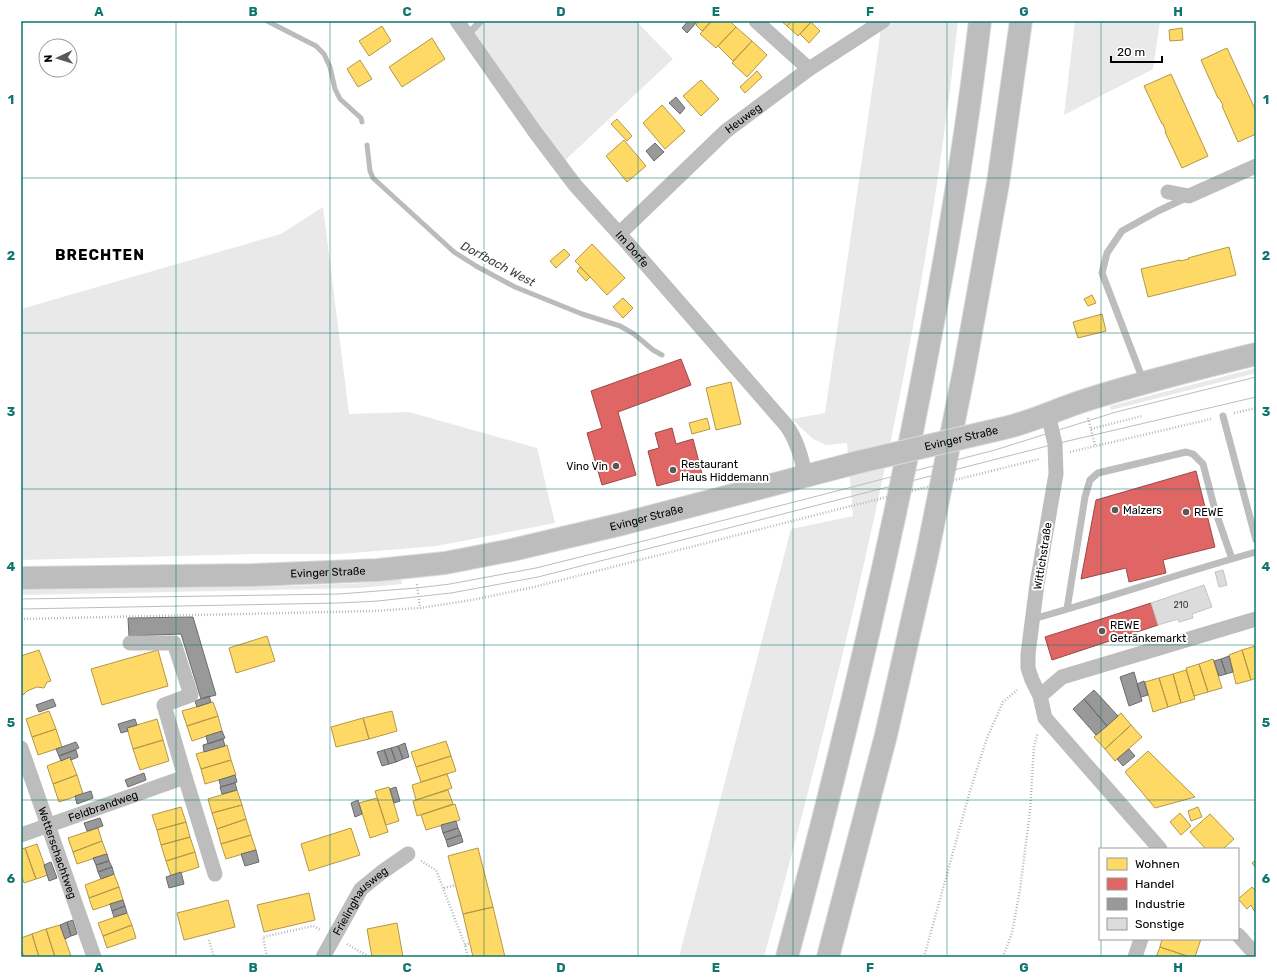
<svg xmlns="http://www.w3.org/2000/svg" width="1277" height="978" font-family="Rubik,sans-serif">
	<style>
		.green { fill: #e9e9e9 }
		.homes { fill: #ffd966; stroke: #b29847 }
		.shops { fill: #e06666; stroke: #9d4747 }
		.industry { fill: #999; stroke: #6b6b6b }
		.lines { fill: none; stroke-linecap: round; stroke-linejoin: round }
		.stream { stroke: #bbb; stroke-width: 5 }
		.building { fill: #dcdcdc; stroke: #c4c4c4 }
		.primary-casing { stroke: #dbdbdb; stroke-width: 24 }
		.highway-casing { stroke: #dbdbdb; stroke-width: 24 }
		.path { stroke: #b8b8b8; stroke-width: 2.5; stroke-dasharray: 1 2; stroke-linecap: butt }
		.lane { stroke: #bdbdbd; stroke-width: 7 }
		.street { stroke: #bdbdbd; stroke-width: 15 }
		.primary { stroke: #bdbdbd; stroke-width: 22 }
		.highway { stroke: #bdbdbd; stroke-width: 22 }
		.tram { stroke: #bdbdbd; stroke-width: 1 }
		.primary-bridge-casing { stroke: #dbdbdb; stroke-width: 24; stroke-linecap: butt }
		.path-bridge { stroke: #b8b8b8; stroke-width: 2.5; stroke-dasharray: 1 2; stroke-linecap: butt }
		.primary-bridge { stroke: #bdbdbd; stroke-width: 22 }
		.grid { fill: none; stroke: #0f766e; stroke-width: 1; stroke-opacity: 0.55 }
		.poi-dot { fill: #595959; stroke: #fff; stroke-width: 1.5 }
		.labels { text-anchor: middle; dominant-baseline: central; stroke-width: 4; stroke-linejoin: round; paint-order: stroke }
		.number-label { font-size: 9px; fill: #373737 }
		.street-label { font-size: 11px; fill: #000; stroke: #fff }
		.poi-label { font-size: 11px; fill: #000; stroke: #fff; text-anchor: start }
		.water-label { font-size: 12px; font-style: italic; fill: #3f3f3f; stroke: #fff }
		.district-label { font-size: 15px; font-weight: bold; letter-spacing: 1px; fill: #000; stroke: #fff }
		.neatline { fill: none; stroke: #0f766e; stroke-width: 1.5 }
		.grid-label { font-size: 13px; text-anchor: middle; font-weight: bold; fill: #0f766e }
	</style>
	<rect width="100%" height="100%" fill="#fff"/>
	<!-- green -->
	<path class="green" d="M483 21H636L673 59 560 165 467 35Z
		M883 21H958C924 338 848 650 764 957H679L791 529 853 516 847 443 826 445 813 439 792 419 825 413 882 22Z
		M1075 21H1160L1153 69 1064 115Z
		M323 207 349 414 409 412 537 448 555 523 437 546 340 554H257L21 560V309L281 234Z
		M1256 368V373L1111 410 1110 406Z
		M401 579 402 584 360 588 21 595V590L295 586 365 583Z"/>
	<!-- homes -->
	<path class="homes" d="M700 21H711L702 31 696 25Z
		M712 21H730L736 27 716 48 700 34Z
		M781 21H792L787 26Z
		M792 21H812L798 36 787 26Z
		M811 22 820 31 809 43 800 34Z
		M382 26 391 41 369 56 359 41Z
		M736 27 752 41 733 61 718 46Z
		M1182 28 1183 40 1170 41 1169 30Z
		M432 38 445 59 402 87 389 67Z
		M752 41 767 55 747 77 732 63Z
		M1227 48 1256 111V134L1238 142 1222 106 1223 105 1219 98H1218L1201 60Z
		M360 60 372 79 358 87 347 69Z
		M757 71 762 77 745 93 740 87Z
		M1171 74 1208 156 1182 168 1165 132H1166L1163 124H1162L1144 86Z
		M701 80 719 99 701 116 683 96Z
		M662 105 685 131 665 149 643 123Z
		M617 119 632 136 627 141 611 124Z
		M624 140 646 166 627 182 606 156Z
		M592 244 625 278 607 295 575 261Z
		M1229 247 1236 275 1148 297 1141 269 1180 260V261L1189 259 1188 258Z
		M564 249 570 255 556 268 550 261Z
		M580 267 590 277 586 281 577 271Z
		M1092 295 1096 303 1088 306 1084 299Z
		M623 298 633 308 623 318 613 307Z
		M1102 314 1106 331 1078 338 1073 322Z
		M731 382 741 424 716 430 706 388Z
		M707 418 710 429 692 434 689 423Z
		M267 636 275 661 236 673 229 648Z
		M1255 646 1256 678 1251 680 1242 650Z
		M39 650 51 681 47 682 44 688 37 687 27 691 21 697V656Z
		M158 650 168 686 102 705 91 669Z
		M1242 650 1251 680 1236 684 1229 655Z
		M1213 659 1222 688 1208 692 1199 664Z
		M1199 664 1208 692 1194 696 1186 668Z
		M1186 670 1195 699 1181 703 1173 674Z
		M1173 674 1181 703 1168 707 1159 678Z
		M1159 678 1168 707 1153 712 1145 682Z
		M213 702 218 716 187 726 182 711Z
		M49 711 56 729 32 737 26 719Z
		M392 711 397 731 369 739 363 718Z
		M1121 713 1131 725 1105 749 1094 737Z
		M218 716 222 731 192 741 187 726Z
		M363 718 369 739 336 747 331 727Z
		M157 719 163 740 133 749 127 728Z
		M1131 725 1142 737 1115 761 1105 749Z
		M56 729 62 747 38 755 32 737Z
		M163 740 169 761 140 770 133 749Z
		M446 741 451 756 416 767 411 752Z
		M227 745 231 760 201 769 196 754Z
		M1148 751 1195 797 1155 808 1125 772Z
		M451 756 456 771 421 782 416 767Z
		M70 757 77 775 53 784 47 766Z
		M231 760 236 775 205 784 201 769Z
		M447 774 452 788 416 800 412 785Z
		M77 775 83 794 59 802 53 784Z
		M389 787 399 821 386 825 375 791Z
		M237 790 242 805 212 813 208 799Z
		M448 790 453 804 417 816 413 801Z
		M377 798 388 832 370 838 359 803Z
		M455 804 460 820 426 830 421 815Z
		M242 805 246 819 217 829 212 813Z
		M181 807 186 822 157 830 152 815Z
		M1198 807 1202 817 1191 821 1188 811Z
		M1180 813 1191 826 1181 835 1170 822Z
		M1210 814 1234 839 1223 849H1206L1190 832Z
		M246 819 251 835 221 844 217 829Z
		M186 822 190 837 161 845 157 830Z
		M98 828 102 841 73 852 68 838Z
		M351 828 360 855 309 871 301 844Z
		M251 835 256 850 226 859 221 844Z
		M190 837 195 852 166 861 161 845Z
		M102 841 107 854 77 864 73 852Z
		M37 844 48 875 36 879 25 848Z
		M25 848 36 879 24 883 21 874V849Z
		M478 848 493 907 463 914 448 856Z
		M195 852 199 867 171 876 166 861Z
		M1256 860V868L1252 863Z
		M114 874 119 887 89 898 85 885Z
		M119 887 123 900 93 910 89 898Z
		M1252 887 1256 891V914L1251 905 1247 909 1238 899Z
		M309 893 315 920 264 932 257 905Z
		M228 900 235 927 184 940 177 913Z
		M493 907 505 957H473L463 914Z
		M127 913 132 925 103 936 98 923Z
		M397 923 403 957H372L367 929Z
		M60 925 71 956 68 957H55L46 929Z
		M132 925 136 938 107 948 103 936Z
		M46 929 55 957H39L32 934Z
		M32 934 39 957H24L21 949V938Z
		M1162 939H1201L1195 957H1190L1160 947Z
		M1160 947 1190 957H1156Z"/>
	<!-- shops -->
	<path class="shops" d="M681 359 691 385 618 412 636 475 602 485 587 433 602 428 591 391Z
		M672 428 676 444 693 439 702 474 657 486 648 451 659 448 655 433Z
		M1196 471 1215 547 1163 560 1166 573 1129 582 1126 568 1081 579 1096 500Z
		M1151 603 1158 625 1052 660 1045 637Z"/>
	<!-- industry -->
	<path class="industry" d="M688 21H698L687 33 682 28Z
		M676 97 685 108 680 114 669 103Z
		M655 143 664 152 654 161 646 151Z
		M193 617 216 695 201 699 181 634 129 636 128 618Z
		M1229 656 1233 672 1226 674 1221 659Z
		M1221 659 1226 674 1219 676 1214 661Z
		M1134 672 1142 701 1129 706 1120 677Z
		M1144 681 1148 695 1141 697 1137 684Z
		M1094 690 1118 716 1107 726 1084 699Z
		M209 696 211 702 197 707 195 701Z
		M53 699 56 706 39 712 36 705Z
		M1084 699 1107 726 1096 735 1073 709Z
		M135 719 137 725 127 728 128 731 121 733 118 724Z
		M222 731 225 738 208 744 206 736Z
		M223 739 225 746 204 752 203 745Z
		M76 742 79 748 59 756 56 749Z
		M405 743 409 757 403 759 398 746Z
		M398 746 403 759 396 762 391 748Z
		M391 748 396 762 389 764 384 750Z
		M1129 749 1135 756 1123 766 1117 759Z
		M76 750 78 757 71 760 70 757 61 761 59 756Z
		M384 750 389 764 382 766 377 752Z
		M144 773 146 780 128 787 125 780Z
		M235 775 237 782 221 787 219 780Z
		M235 783 237 790 222 794 220 787Z
		M396 787 400 801 394 803 390 789Z
		M91 791 93 798 77 804 75 796Z
		M358 800 362 814 355 817 351 803Z
		M100 818 103 826 87 831 84 823Z
		M456 821 458 828 443 833 441 825Z
		M458 828 461 835 446 840 443 833Z
		M461 835 463 842 448 847 446 840Z
		M256 850 259 862 245 866 241 854Z
		M107 854 109 861 96 865 93 858Z
		M109 861 112 867 98 872 96 865Z
		M51 862 57 878 49 881 44 865Z
		M112 867 114 874 101 879 98 872Z
		M181 872 184 884 169 888 166 877Z
		M123 900 125 906 112 911 110 904Z
		M125 906 127 913 114 917 112 911Z
		M73 920 77 934 71 936 67 922Z
		M67 922 71 936 65 939 60 925Z"/>
	<g class="lines">
		<!-- stream -->
		<path class="stream" d="M267 21 316 46 324 54 330 67 335 89 340 99 361 118 362 122
			M367 145 370 171 373 178 454 252 476 266 515 287 582 314 620 326 634 334 653 350 662 355"/>
	</g>
	<!-- building -->
	<path class="building" d="M1223 570 1227 585 1219 587 1215 572Z
		M1204 585 1212 607 1192 614 1193 618 1179 622 1178 619 1158 625 1151 603Z"/>
	<g class="lines">
		<!-- primary casing -->
		<g class="primary-casing">
			<g id="primary">
				<path d="M1000 429C1030 423 1057 409 1086 400 1142 382 1199 368 1256 354"/>
				<path id="s6" d="M21 578 254 575 378 570 445 563 512 550 622 524 859 462"/>
			</g>
		</g>
		<!-- highway casing -->
		<g class="highway-casing">
			<path id="highway" d="M787 957C841 756 890 553 928 349 949 240 967 131 980 21
				M828 957 886 735 927 555 964 371 998 183 1021 21"/>
		</g>
		<!-- path -->
		<path class="path" d="M1234 413 1256 408
			M1088 418 1095 445
			M1091 429 1142 416
			M1070 452 1211 419
			M991 471 1039 459
			M417 584 420 608
			M21 619 373 611 420 608 472 600 534 587 851 506
			M421 861 436 870 465 945 468 957
			M444 888 456 885
			M209 940 214 957
			M347 944 369 957
			M465 945 470 943
			M267 957 263 937 313 926 320 930
			M924 957 970 791 987 738 1003 702 1017 690
			M1003 957 1012 933 1020 890 1030 811 1034 746 1038 733"/>
		<!-- lane -->
		<path class="lane" d="M467 35 481 21
			M1143 380 1102 273 1107 253 1122 231 1158 211 1186 198
			M1223 416 1256 540
			M1067 609 1085 497 1090 480 1098 473 1186 452 1193 454 1203 464 1215 510 1232 559
			M1033 619C1108 598 1181 573 1256 552"/>
		<!-- street -->
		<g class="street">
			<path id="s1" d="M457 21 535 132 575 185 630 246 786 425C797 440 802 458 805 476"/>
			<path d="M756 21 809 69"/>
			<path d="M1168 192 1189 196 1256 166"/>
			<path id="s2" d="M619 234 726 131 809 69 883 21"/>
			<path d="M1048 414 1055 444 1056 474 1037 584 1028 654V668L1032 680 1040 696 1045 718 1160 849"/>
			<path d="M130 643H174L191 695 164 705 185 777"/>
			<path d="M1040 696 1062 677 1256 619"/>
			<path id="s3" d="M21 748 94 957"/>
			<path id="s4" d="M21 835 185 777 215 874"/>
			<path d="M1238 935 1256 955"/>
			<path id="s5" d="M323 957 361 889 382 872 408 854"/>
			<path d="M1135 957 1141 939"/>
		</g>
		<!-- primary -->
		<use href="#primary" class="primary"/>
		<!-- highway -->
		<use href="#highway" class="highway"/>
		<!-- tram -->
		<path class="tram" d="M21 599 339 594 417 588 450 584 536 568 632 544 995 450 1116 412 1256 377
			M21 609 339 603 378 601 451 593 538 577 1055 444 1256 397"/>
		<!-- primary-bridge casing -->
		<g class="primary-bridge-casing">
			<g id="primary-bridge">
				<path id="s7" d="M859 462 1000 429"/>
			</g>
		</g>
		<!-- path-bridge -->
		<path class="path-bridge" d="M851 506 991 471"/>
		<!-- primary-bridge -->
		<use href="#primary-bridge" class="primary-bridge"/>
	</g>
	<!-- grid -->
	<path class="grid" d="M176 21V957M330 21V957M484 21V957M638 21V957M793 21V957M947 21V957M1101 21V849M21 178H1256M21 333H1256M21 489H1256M21 645H1256M21 800H1256M1101 939V957"/>
	<!-- markers -->
	<g class="poi-dot">
		<circle cx="616" cy="466" r="4"/>
		<circle cx="673" cy="470" r="4"/>
		<circle cx="1115" cy="510" r="4"/>
		<circle cx="1186" cy="512" r="4"/>
		<circle cx="1102" cy="631" r="4"/>
	</g>
	<g class="labels">
		<!-- number labels -->
		<g class="number-label">
			<text x="1181" y="605">210</text>
		</g>
		<!-- street labels -->
		<g class="street-label">
			<text stroke="none"><textPath href="#s2" startOffset="170">Heuweg</textPath></text>
			<text stroke="none"><textPath href="#s1" startOffset="288">Im Dorfe</textPath></text>
			<text stroke="none"><textPath href="#s7" startOffset="105">Evinger Straße</textPath></text>
			<text stroke="none"><textPath href="#s6" startOffset="631">Evinger Straße</textPath></text>
			<text transform="translate(1043 556) rotate(-81)">Wittichstraße</text>
			<text stroke="none"><textPath href="#s6" startOffset="307">Evinger Straße</textPath></text>
			<text stroke="none"><textPath href="#s4" startOffset="87">Feldbrandweg</textPath></text>
			<text stroke="none"><textPath href="#s3" startOffset="111">Wetterschachtweg</textPath></text>
			<text stroke="none"><textPath href="#s5" startOffset="68">Frielinghausweg</textPath></text>
		</g>
		<!-- poi labels -->
		<g class="poi-label">
			<text x="681" y="464">Restaurant<tspan x="681" dy="13">Haus Hiddemann</tspan></text>
			<text x="608" y="466" text-anchor="end">Vino Vin</text>
			<text x="1123" y="510">Malzers</text>
			<text x="1194" y="512">REWE</text>
			<text x="1110" y="625">REWE<tspan x="1110" dy="13">Getränkemarkt</tspan></text>
		</g>
		<!-- water labels -->
		<g class="water-label">
			<text transform="translate(498 264) rotate(28)">Dorfbach West</text>
		</g>
		<!-- district labels -->
		<g class="district-label">
			<text x="100" y="255">BRECHTEN</text>
		</g>
	</g>
	<!-- border -->
	<rect width="1277" height="978" fill="none" stroke="#ffffff" stroke-width="44"/>
	<!-- legend -->
	<rect x="1099" y="848" width="140" height="92" fill="#ffffff" stroke="#999999"/>
	<rect x="1107" y="858" width="20" height="12" fill="#ffd966" stroke="#999999"/>
	<text x="1135" y="868" font-size="12" fill="#000000">Wohnen</text>
	<rect x="1107" y="878" width="20" height="12" fill="#e06666" stroke="#999999"/>
	<text x="1135" y="888" font-size="12" fill="#000000">Handel</text>
	<rect x="1107" y="898" width="20" height="12" fill="#999999" stroke="#999999"/>
	<text x="1135" y="908" font-size="12" fill="#000000">Industrie</text>
	<rect x="1107" y="918" width="20" height="12" fill="#dcdcdc" stroke="#999999"/>
	<text x="1135" y="928" font-size="12" fill="#000000">Sonstige</text>
	<!-- north arrow -->
	<g transform="translate(58 58) rotate(266)"><circle r="19" fill="#ffffff" stroke="#999999"/>
	<path d="M0-3L7 15L0 10L-7 15Z" fill="#595959"/>
	<text y="-6" font-size="11" font-weight="bold" text-anchor="middle" fill="#000000">N</text>
	</g>
	<!-- scale -->
	<path d="M1111 56v6h51v-6" fill="none" stroke="#000000" stroke-width="2"/>
	<text x="1117" y="56" font-size="12" fill="#000000" stroke="#ffffff" stroke-width="3" paint-order="stroke">20 m</text>
	<rect x="22" y="22" width="1233" height="934" class="neatline"/>
	<g class="grid-label">
		<text x="99" y="16">A</text>
		<text x="253" y="16">B</text>
		<text x="407" y="16">C</text>
		<text x="561" y="16">D</text>
		<text x="716" y="16">E</text>
		<text x="870" y="16">F</text>
		<text x="1024" y="16">G</text>
		<text x="1178" y="16">H</text>
		<text x="11" y="104">1</text>
		<text x="1266" y="104">1</text>
		<text x="11" y="260">2</text>
		<text x="1266" y="260">2</text>
		<text x="11" y="416">3</text>
		<text x="1266" y="416">3</text>
		<text x="11" y="571">4</text>
		<text x="1266" y="571">4</text>
		<text x="11" y="727">5</text>
		<text x="1266" y="727">5</text>
		<text x="11" y="883">6</text>
		<text x="1266" y="883">6</text>
		<text x="99" y="972">A</text>
		<text x="253" y="972">B</text>
		<text x="407" y="972">C</text>
		<text x="561" y="972">D</text>
		<text x="716" y="972">E</text>
		<text x="870" y="972">F</text>
		<text x="1024" y="972">G</text>
		<text x="1178" y="972">H</text>
	</g>
</svg>
